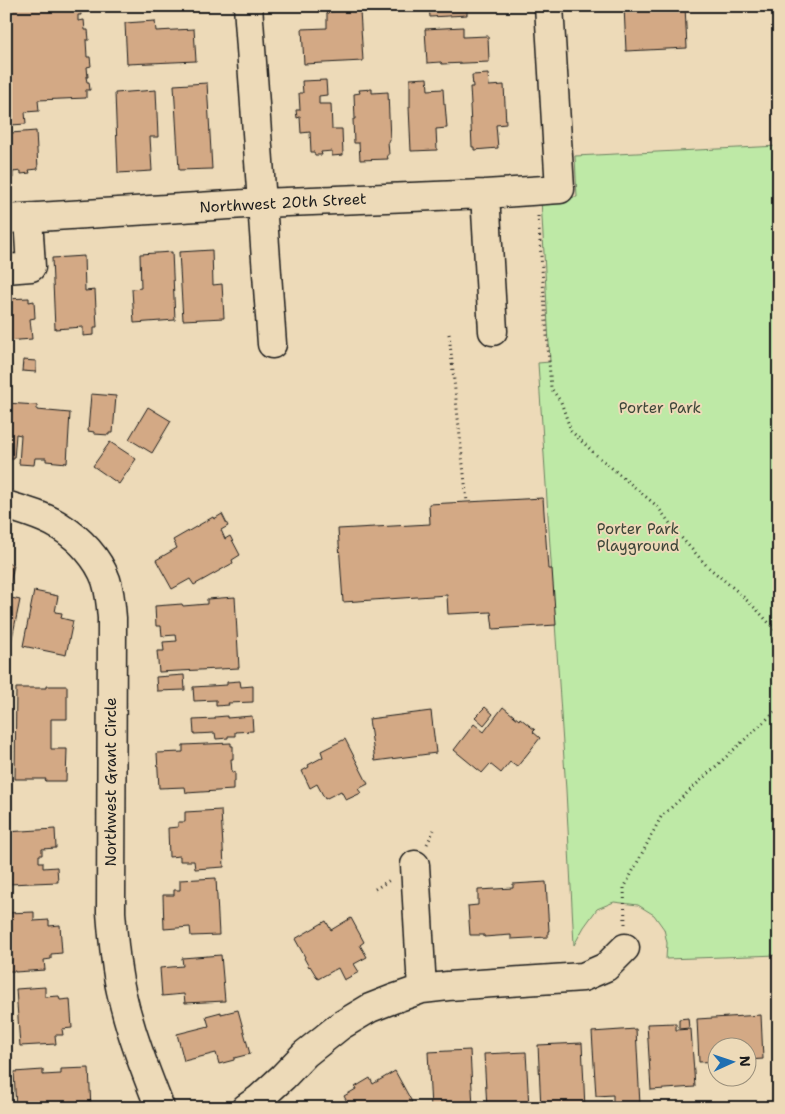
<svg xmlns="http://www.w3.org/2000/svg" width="785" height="1114" font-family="'Shantell Sans',sans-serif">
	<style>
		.green { fill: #bee9a6; stroke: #6d8261 }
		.building { fill: #d3a985; stroke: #1c1c1c }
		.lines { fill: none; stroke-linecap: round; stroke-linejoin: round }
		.minor-casing { stroke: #1c1c1c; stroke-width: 31 }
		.path { stroke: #1c1c1c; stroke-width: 3; stroke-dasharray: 1 4; stroke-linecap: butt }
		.minor { stroke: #eddab8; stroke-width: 28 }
		.labels { text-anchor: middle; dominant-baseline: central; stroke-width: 4; stroke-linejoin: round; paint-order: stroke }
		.street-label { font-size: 15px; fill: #1c1c1c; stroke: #eddab8 }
		.park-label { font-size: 15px; fill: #3c4538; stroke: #eddab8 }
	</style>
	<rect width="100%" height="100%" fill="#eddab8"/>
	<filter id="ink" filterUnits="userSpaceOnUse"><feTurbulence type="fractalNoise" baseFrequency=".02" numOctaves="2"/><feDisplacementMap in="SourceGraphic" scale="10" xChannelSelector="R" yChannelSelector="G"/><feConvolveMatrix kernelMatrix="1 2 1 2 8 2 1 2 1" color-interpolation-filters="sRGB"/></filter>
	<g filter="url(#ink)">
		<!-- green -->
		<path class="green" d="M779 146V971L778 955 666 959 667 943 664 929 654 915 638 905 614 902 597 909 584 927 574 945 566 790 538 363 550 362 541 199 577 197 575 156Z"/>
		<!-- building -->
		<path class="building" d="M6 6H76V7H80L81 15H78V21L84 20 85 30H88L89 40H86L87 57H90L91 66 87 67 88 77H86L87 82H89L90 90H86V98L38 100 39 111 25 112 26 124 11 125V133L36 131 38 169 29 170 30 173 21 174V171L13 172V178H6Z
			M429 6H467V15L430 17Z
			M624 6H685L687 48 626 51Z
			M360 10 363 61 304 64 302 29 327 28V12Z
			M155 21 156 31 194 29 196 61 127 64 125 23Z
			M463 27V37L488 36 489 62 442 64 441 62 427 63 425 29Z
			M488 74 489 86 504 85 506 124 496 125 498 148 474 150V147H472L470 105 471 104 470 87H473L472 75Z
			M427 78 428 90 443 89 444 104H445L447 128 436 129 437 150 411 151 409 107H410V79Z
			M326 80 327 95 319 96V104H331L332 129H342L343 155 332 156V151L321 152 322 155H315L314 152H311L310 132 301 133 300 117 297 118 296 110H300L299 93H303L302 81Z
			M207 83 212 169 179 170 174 85Z
			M372 89V93L388 92 390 141H388L389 155H387L388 159 360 160 359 143H354L353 119H355L354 94 360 93 359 90Z
			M156 90 158 137H150L152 171 118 173 115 93Z
			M212 250 213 285 222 284 224 318 183 320 179 252Z
			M172 252 175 320 134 323 132 289 141 288 140 254Z
			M84 256 85 291 95 290 97 327H94V335L83 336V327L55 329 52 258Z
			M29 298V302L34 301 35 318 30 319 32 339 6 341V299Z
			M23 360 36 361V372L22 371Z
			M91 394 116 396 113 433H109V435L94 434V432L88 431Z
			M6 403 37 405V410L70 413 67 463 46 461V458H35L34 465 19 464 21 435 16 434 14 459H6Z
			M148 407 171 421 152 453 129 439Z
			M110 442 136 459 119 484 93 466Z
			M543 498 548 569H552L556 625 493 629 491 612 448 614 447 595 343 602 338 529 430 524 429 504Z
			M222 514 228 526 221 530 225 539 230 536 240 555 232 560 233 563 194 585 190 579 172 589 156 560 177 548 173 540 213 517 214 519Z
			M6 563 14 565 7 597 20 600 11 643 6 642Z
			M34 591 58 596 55 612 62 613 61 618 73 621 66 655 23 646Z
			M235 597 239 668 159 672 157 651H164L163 642 177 641 176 635 162 636 161 626H156L155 606 182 604 183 606 207 604V599Z
			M184 675 185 690 157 691 156 677Z
			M240 681 241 687 253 686V702L228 703 229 705 216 706V700L194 701 193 687 227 685V682Z
			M46 686H67V719H51V749H67L66 781H45L46 779H15L16 688H46Z
			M485 707 493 714 484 725 475 717Z
			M503 707 519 720 520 718 535 730 533 732 540 738 517 767 510 762 501 773 490 764 482 773 454 750 474 724 484 732Z
			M431 711 436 753 375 761 369 719Z
			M227 716V718L252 716 253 731 235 732V736H228V738L216 739 215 733 194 734 193 720 215 719V717Z
			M345 739 368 784 358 789 361 793 346 800 341 791 325 799 317 784 310 788 302 771 309 767 308 765 323 757 321 751Z
			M231 743V746H233V759H231L232 773 235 772V782H233V790L186 793 185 787 159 788 157 753 183 752V745Z
			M221 810 224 867 195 869 194 861H180V856L169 857 168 828 178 827V822H185V812Z
			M55 829 56 848 42 849V855H39V862H43V868L57 867 58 882 8 884 6 832Z
			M216 878 219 935 191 936 190 927 164 929 163 895H174V890H180V880Z
			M546 882 549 931H548V937L511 939V935L484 937V935H470L468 906 478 905V890L513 888V884Z
			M34 912V921L49 920V926L60 925 62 953 51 954V959L44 960 45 970 15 972V971H8L6 938V913Z
			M351 918 364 942 360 945 367 957 354 964 359 972 344 980 338 968 318 979 310 966 309 967 304 958 305 957 295 939 326 921 331 930Z
			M221 955 225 1001 185 1003 184 994 162 996 160 968 183 966 182 958Z
			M45 987V997L59 996 60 1000 70 999 72 1028 62 1029 63 1035H55L56 1044 20 1046 16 989Z
			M238 1010 250 1054 234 1058V1060L219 1064 216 1053 184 1061 177 1034 209 1026 206 1016 221 1012V1014Z
			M761 1015 763 1059 748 1060V1046H718V1061L699 1062 697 1019Z
			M688 1018 689 1028 679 1029V1019Z
			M676 1023V1030L691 1029 695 1087 651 1090 647 1024Z
			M636 1029 640 1105 613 1106V1095L596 1096 592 1032Z
			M582 1043 585 1108H541L538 1045Z
			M470 1050 473 1108H431L428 1052Z
			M526 1052 529 1108H487L484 1054Z
			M89 1068 91 1108H45V1106L33 1107V1108H16L14 1072 43 1070V1075L61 1074V1069Z
			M395 1071 412 1102 406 1105 408 1108H350L344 1096 356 1089 355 1087 370 1078 373 1084Z"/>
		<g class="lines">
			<!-- minor casing -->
			<g class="minor-casing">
				<path id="minor" d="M248 6 272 344
					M485 194 493 331
					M6 219 262 203 485 194 560 189 549 6
					M6 269 31 267 28 218
					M6 505C24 511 45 516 61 527 80 539 98 558 106 580 110 592 111 605 112 618L111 912C113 938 115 965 121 991 130 1032 145 1070 160 1108
					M415 865 422 989
					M246 1108 259 1099 283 1077 305 1054 340 1026 370 1008 393 999 422 989 448 986 583 977 606 967 625 948"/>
			</g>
			<!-- path -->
			<path class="path" d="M538 216 551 388 561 402 571 431 594 453 658 507 677 533 708 567 737 591 758 611 779 634
				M449 334 467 502
				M427 844 434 830
				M375 889 390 880
				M625 924 624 888 661 817 779 708"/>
			<!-- minor -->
			<use href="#minor" class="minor"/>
		</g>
	</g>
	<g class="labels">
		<!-- street labels -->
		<g class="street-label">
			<text transform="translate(283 203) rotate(-3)">Northwest 20th Street</text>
			<text transform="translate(111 782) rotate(-90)">Northwest Grant Circle</text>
		</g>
		<!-- park labels -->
		<g class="park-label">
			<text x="660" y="408">Porter Park</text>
			<text x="638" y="529">Porter Park<tspan x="638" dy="17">Playground</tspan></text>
		</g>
	</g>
	<!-- margin -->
	<rect width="785" height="1114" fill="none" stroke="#eddab8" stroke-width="25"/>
	<rect x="12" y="12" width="760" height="1089" fill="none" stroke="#1c1c1c" stroke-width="2" filter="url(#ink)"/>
	<!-- north arrow -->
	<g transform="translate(732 1062) rotate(87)"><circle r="24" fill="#eddab8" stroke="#998e7a"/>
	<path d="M0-4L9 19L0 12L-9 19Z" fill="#1f6fb2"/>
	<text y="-8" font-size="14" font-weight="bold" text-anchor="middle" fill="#1c1c1c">N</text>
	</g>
</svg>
